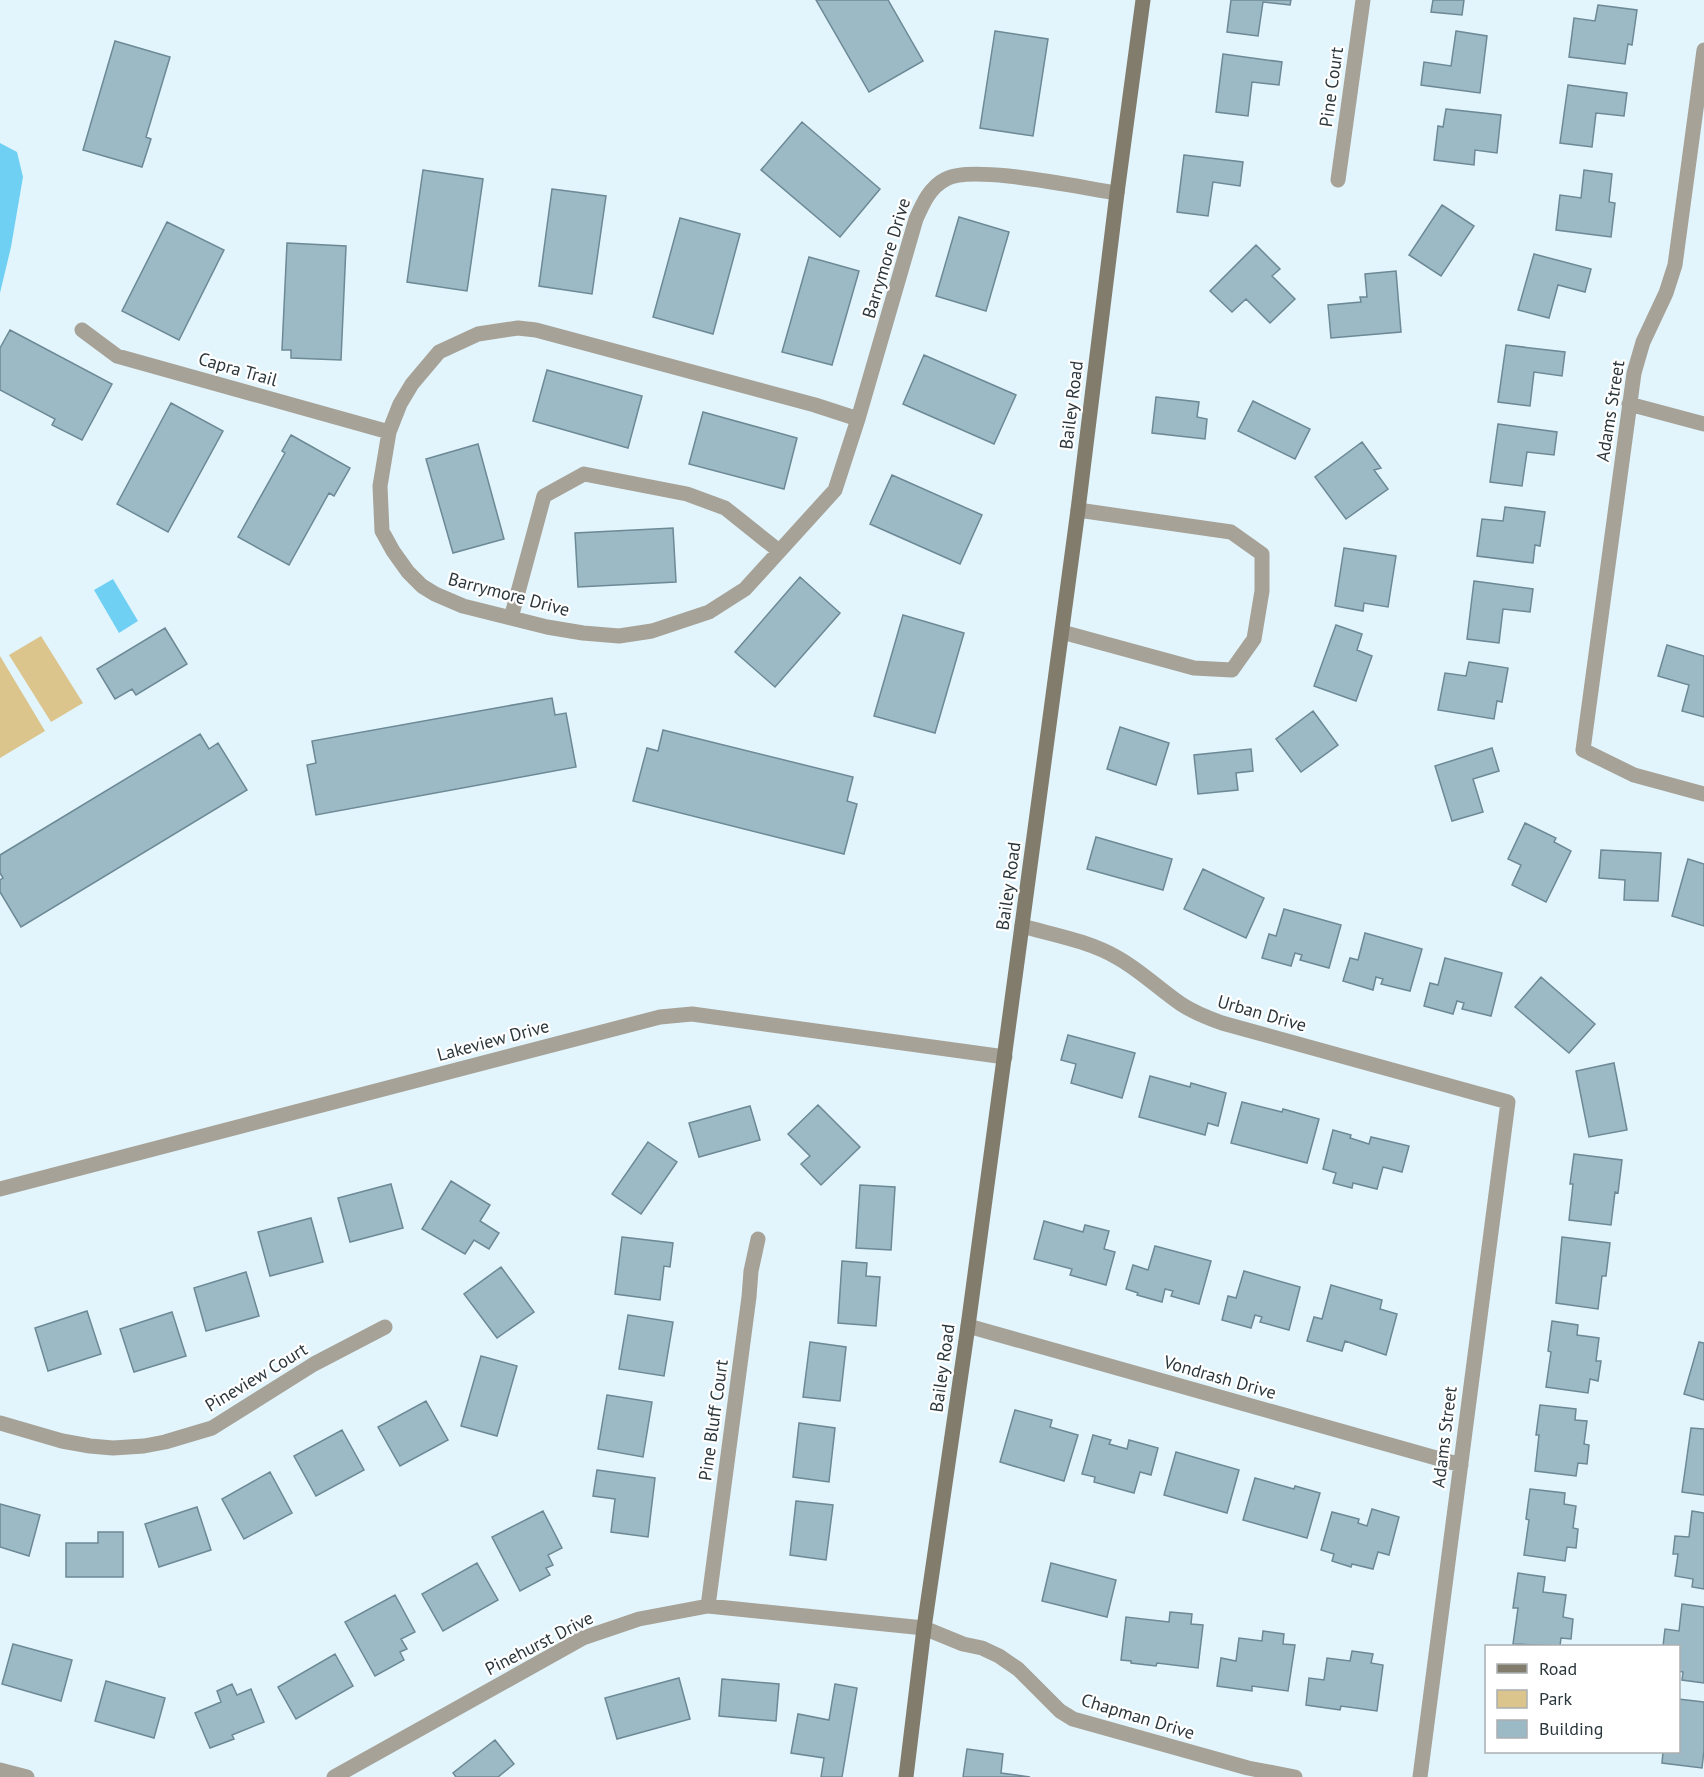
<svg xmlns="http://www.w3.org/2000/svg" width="1704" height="1777" font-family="'PT Sans',sans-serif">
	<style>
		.green { fill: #dbc58d }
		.water { fill: #70d0f3 }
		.building { fill: #9cbac6; stroke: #6c8995; stroke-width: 1.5 }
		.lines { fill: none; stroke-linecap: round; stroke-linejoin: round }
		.street { stroke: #a6a297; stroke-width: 15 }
		.secondary { stroke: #827c6c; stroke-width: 15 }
		.labels { text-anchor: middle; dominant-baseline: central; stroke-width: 4.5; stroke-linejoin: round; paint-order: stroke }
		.street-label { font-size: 18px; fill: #2b373c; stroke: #fff }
	</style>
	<rect width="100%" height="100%" fill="#e2f5fd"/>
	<!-- green -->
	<path class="green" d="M41 636 83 703 51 722 9 655Z
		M0 656 45 731 0 758Z"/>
	<!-- water -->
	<path class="water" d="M0 143 17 152 23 177 11 247 0 293Z
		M113 579 138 621 119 633 94 590Z"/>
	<!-- building -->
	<path class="building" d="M816 0H888L923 61 869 92Z
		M1231 0H1291L1290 5 1263 2 1258 36 1227 32Z
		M1433 0H1464L1462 15 1431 12Z
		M1598 5 1637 10 1632 45 1628 44 1625 64 1569 57 1574 18 1595 21Z
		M995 31 1048 39 1033 136 980 128Z
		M1456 31 1487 36 1480 93 1421 85 1424 62 1451 66Z
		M115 41 170 57 146 137 151 139 142 167 83 150Z
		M1223 54 1282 62 1279 85 1252 82 1248 116 1216 112Z
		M1568 85 1627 93 1624 116 1596 113 1592 147 1560 143Z
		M1446 109 1501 115 1497 153 1475 150 1474 165 1434 160 1438 126 1443 127Z
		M802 122 880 189 840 237 761 170Z
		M1184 155 1243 162 1240 186 1213 182 1208 216 1177 212Z
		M423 170 483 179 467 291 407 282Z
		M1584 170 1612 174 1609 202 1615 203 1611 237 1556 230 1560 195 1581 198Z
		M552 189 606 196 592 294 539 286Z
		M1442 205 1474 226 1441 276 1409 255Z
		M959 217 1009 232 986 311 936 296Z
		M680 218 740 234 713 334 653 317Z
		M167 222 224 250 179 340 122 311Z
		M287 243 346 246 341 360 291 358V350H282Z
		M1256 245 1280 269 1272 276 1295 299 1270 323 1246 299 1232 312 1210 291Z
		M1534 254 1591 269 1585 292 1558 285 1549 318 1518 310Z
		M809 257 859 271 832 365 782 352Z
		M1396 271 1401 332 1331 338 1328 305 1361 302 1360 297H1367L1365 274Z
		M10 330 112 384 82 440 52 425 55 419 0 390V348Z
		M1506 345 1565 352 1562 376 1534 372 1530 406 1498 402Z
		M924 355 1016 395 994 444 903 404Z
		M547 370 642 396 628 448 533 421Z
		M1156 397 1199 402 1197 417 1207 419 1205 439 1152 433Z
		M1253 401 1310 429 1295 459 1238 431Z
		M171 403 223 431 168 532 117 504Z
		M703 412 797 438 784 489 689 464Z
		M1498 424 1557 432 1554 455 1527 452 1522 486 1490 482Z
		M291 435 350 468 334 496 329 493 289 565 238 537 285 453 282 451Z
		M1362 442 1381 468 1374 470 1388 489 1346 519 1315 477Z
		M478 444 504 539 453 553 426 459Z
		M892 475 982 515 960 564 870 524Z
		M1505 507 1545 512 1540 546 1535 545 1533 563 1477 556 1482 519 1503 521Z
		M673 528 676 582 578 587 575 533Z
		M1344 548 1396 556 1388 607 1364 603 1363 611 1335 606Z
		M800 577 840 613 775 687 735 652Z
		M1474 581 1533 589 1530 612 1503 609 1499 643 1467 639Z
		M903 615 964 633 935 733 874 716Z
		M1336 625 1362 634 1357 650 1372 656 1356 701 1314 686Z
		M165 628 187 664 136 695 132 689 115 699 97 669Z
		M1667 645 1704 656V717L1682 711 1689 685 1658 676Z
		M1469 662 1508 668 1502 702 1497 701 1494 719 1438 710 1445 673 1466 676Z
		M552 698 555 715 566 713 576 767 316 815 307 765 316 763 312 741Z
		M1313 711 1338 745 1301 772 1276 739Z
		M1120 727 1169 743 1156 785 1107 769Z
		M663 730 853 777 847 801 857 804 844 854 633 801 647 748 658 751Z
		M200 734 209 749 218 743 247 790 21 927 0 892V880L3 878 0 873V855Z
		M1492 748 1499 771 1473 779 1483 812 1452 821 1435 766Z
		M1251 749 1253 771 1236 773 1238 790 1198 794 1194 755Z
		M1525 823 1556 838 1554 842 1571 851 1546 902 1512 885 1521 865 1508 859Z
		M1096 837 1172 859 1163 890 1087 869Z
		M1601 850 1661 853 1658 901 1624 900 1625 880 1599 878Z
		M1688 859 1704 864V926L1672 916Z
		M1203 869 1264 898 1246 938 1184 909Z
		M1284 909 1341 925 1329 968 1300 960 1302 955 1295 953 1291 966 1262 958 1269 934 1276 936Z
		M1365 933 1422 949 1410 991 1381 984 1383 979 1376 977 1373 990 1343 981 1350 958 1358 960Z
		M1445 958 1502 973 1491 1016 1462 1009 1464 1003 1457 1001 1453 1014 1424 1006 1430 983 1438 985Z
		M1541 977 1595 1024 1569 1053 1515 1007Z
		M1068 1035 1135 1053 1122 1098 1071 1083 1076 1064 1061 1060Z
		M1614 1063 1627 1130 1589 1137 1576 1071Z
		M1150 1076 1190 1087 1191 1083 1226 1093 1218 1126 1208 1123 1205 1135 1139 1117Z
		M1242 1102 1282 1112 1283 1109 1319 1119 1307 1163 1231 1143Z
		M818 1105 860 1147 821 1185 801 1164 810 1156 788 1134Z
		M750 1106 760 1140 699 1157 689 1123Z
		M1333 1130 1351 1135 1350 1138 1369 1144 1371 1137 1409 1146 1402 1172 1383 1167 1377 1189 1353 1183 1352 1188 1333 1183 1336 1173 1323 1169Z
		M648 1142 677 1162 641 1214 612 1194Z
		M1574 1154 1622 1160 1618 1193 1615 1192 1611 1225 1569 1220 1573 1184H1570Z
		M451 1181 490 1205 480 1221 499 1233 489 1249 474 1240 465 1254 422 1229Z
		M391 1184 403 1228 350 1242 338 1198Z
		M860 1185 895 1187 891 1250 856 1248Z
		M311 1218 323 1262 270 1276 258 1232Z
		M1044 1221 1083 1232 1085 1225 1109 1231 1104 1249 1115 1252 1106 1285 1070 1275 1072 1269 1034 1259Z
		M622 1237 673 1243 670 1267 664 1266 660 1300 615 1294Z
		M1562 1237 1610 1243 1606 1276H1602L1598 1309 1556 1303Z
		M1155 1246 1211 1261 1199 1304 1171 1296 1173 1291 1165 1289 1162 1302 1137 1295 1138 1293 1126 1289 1133 1265 1148 1270Z
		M842 1261 867 1263 866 1276 880 1277 876 1326 838 1323Z
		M501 1267 534 1312 497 1338 464 1294Z
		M1244 1271 1300 1287 1289 1330 1260 1322 1262 1317 1255 1315 1251 1328 1222 1320 1228 1296 1236 1298Z
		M246 1272 259 1316 206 1331 194 1288Z
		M1331 1285 1382 1300 1380 1309 1397 1314 1386 1355 1345 1341 1342 1351 1307 1341 1314 1317 1322 1319Z
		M87 1311 101 1354 48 1371 35 1328Z
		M172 1312 186 1356 134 1372 120 1329Z
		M628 1315 673 1322 664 1376 619 1369Z
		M1552 1321 1578 1325 1577 1335 1599 1338 1596 1361H1601L1598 1381 1590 1379 1588 1393 1546 1387 1551 1352 1548 1351Z
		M810 1342 846 1347 840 1401 803 1397Z
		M1699 1342 1704 1343V1400L1684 1394Z
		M481 1356 517 1366 497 1436 461 1426Z
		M607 1395 652 1402 643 1457 598 1449Z
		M426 1401 448 1440 400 1466 378 1427Z
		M1540 1405 1576 1409 1575 1420 1587 1421 1584 1444 1589 1445 1587 1464 1578 1463 1576 1476 1535 1471 1539 1435H1536Z
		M1015 1410 1052 1420 1050 1427 1078 1435 1064 1481 1000 1462Z
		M799 1423 835 1428 829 1482 793 1477Z
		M1691 1428 1704 1429V1495L1682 1492Z
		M342 1430 364 1470 316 1496 294 1456Z
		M1093 1435 1111 1440 1109 1444 1127 1449 1129 1440 1158 1448 1151 1475 1140 1472 1134 1493 1094 1482 1095 1477 1082 1474Z
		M1176 1452 1239 1470 1227 1513 1164 1495Z
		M597 1470 655 1478 648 1537 611 1532 615 1499 593 1496Z
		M270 1472 292 1513 244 1539 222 1499Z
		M1255 1478 1294 1489 1295 1486 1320 1493 1307 1538 1243 1520Z
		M1530 1489 1565 1493 1564 1504 1576 1506 1573 1528 1578 1529 1576 1548 1567 1547 1565 1561 1524 1555 1529 1520 1526 1519Z
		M796 1501 833 1505 826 1560 790 1555Z
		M0 1504 40 1515 29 1556 0 1547Z
		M197 1507 211 1550 159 1567 145 1524Z
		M1372 1509 1399 1517 1389 1555 1378 1552 1373 1569 1352 1564 1351 1567 1332 1561 1334 1554 1321 1550 1332 1512 1359 1519 1358 1523 1367 1526Z
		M543 1511 562 1548 548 1555 553 1565 546 1568 550 1575 520 1591 492 1537Z
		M1692 1511 1704 1513V1589L1692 1587 1693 1579 1675 1576 1678 1554H1673L1675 1536 1689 1537Z
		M98 1532H123V1577H66V1543H98Z
		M477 1563 498 1600 443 1631 422 1594Z
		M1051 1563 1116 1580 1107 1617 1042 1601Z
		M1518 1573 1545 1577 1543 1592 1566 1595 1563 1617 1573 1619 1571 1639 1561 1638 1560 1646 1513 1644 1518 1608H1513Z
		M395 1595 415 1632 401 1639 407 1649 400 1652 404 1660 375 1676 345 1622Z
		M1682 1604 1704 1607V1683L1682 1680 1683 1672 1678 1671V1646H1663L1665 1629 1679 1631Z
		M1170 1612 1192 1614 1191 1624 1203 1625 1198 1668 1157 1663 1156 1666 1131 1663V1661L1121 1660 1126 1617 1169 1622Z
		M1263 1631 1284 1634 1283 1644 1295 1645 1288 1691 1252 1686V1691L1217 1686 1221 1658 1236 1661 1239 1638 1262 1641Z
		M13 1644 72 1660 61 1701 2 1684Z
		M1352 1651 1373 1654 1371 1663 1383 1665 1377 1711 1341 1706 1340 1710 1306 1705 1309 1678 1324 1680 1327 1658 1350 1661Z
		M335 1654 353 1686 296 1719 278 1687Z
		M679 1678 690 1719 617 1739 605 1698Z
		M722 1679 779 1684 776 1721 719 1716Z
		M106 1681 165 1698 154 1738 95 1721Z
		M232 1684 237 1695 251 1689 264 1722 232 1735 234 1739 210 1748 195 1713 221 1702 217 1691Z
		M835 1684 857 1688 842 1777H821L824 1758 791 1753 798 1714 829 1720Z
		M1678 1699 1704 1702V1750L1702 1768 1662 1763 1663 1752H1678Z
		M495 1740 514 1764 498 1777H456L453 1773Z
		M967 1749 1003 1754 1001 1773 1030 1777H963Z"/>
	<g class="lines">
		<!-- street -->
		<path class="street" d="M1704 50 1675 265 1666 293 1643 342 1634 373 1583 750 1634 775 1704 794
			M1338 180 1363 0
			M82 330 117 356 389 432
			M1629 404 1704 424
			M858 419 835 490 745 589 709 612 652 631 619 636 583 633 547 627 463 606 435 594 422 586 408 572 393 551 382 531 380 486 389 432 400 404 412 384 439 352 478 334 518 328 536 330 815 405 858 419 916 219C923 203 930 187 946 179 973 164 1082 188 1117 193
			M511 618 544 496 584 474 687 494 725 508 779 551
			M1062 632 1194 668 1232 670 1254 639 1262 591V554L1231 532 1078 510
			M1022 926C1054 935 1089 941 1118 958 1141 971 1159 989 1181 1004 1193 1012 1208 1018 1222 1023L1508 1102 1420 1777
			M0 1189 660 1017 692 1014 1005 1057
			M968 1326 1461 1465
			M0 1423 62 1441 90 1446 113 1448 144 1446 165 1442 212 1428 314 1364 385 1327
			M708 1606 749 1297 751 1271 758 1239
			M0 1770 27 1777
			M334 1777 583 1638 639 1619 708 1606 924 1628 963 1644 982 1648 999 1656 1018 1669 1060 1711 1073 1719 1248 1768 1295 1777"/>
		<!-- secondary -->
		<path class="secondary" d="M906 1777 924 1628 968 1326 1078 510 1117 193 1143 0"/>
	</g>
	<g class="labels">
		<!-- street labels -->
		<g class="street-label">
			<text transform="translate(1331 87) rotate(-82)">Pine Court</text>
			<text transform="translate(886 258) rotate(-73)">Barrymore Drive</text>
			<text transform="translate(238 369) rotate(16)">Capra Trail</text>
			<text transform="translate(1071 405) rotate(-83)">Bailey Road</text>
			<text transform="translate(1610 411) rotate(-81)">Adams Street</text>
			<text transform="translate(509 594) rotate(15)">Barrymore Drive</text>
			<text transform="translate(1008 886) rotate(-82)">Bailey Road</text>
			<text transform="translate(1262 1013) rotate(16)">Urban Drive</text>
			<text transform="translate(493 1040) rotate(-15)">Lakeview Drive</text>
			<text transform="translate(942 1368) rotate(-82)">Bailey Road</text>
			<text transform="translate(256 1377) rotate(-31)">Pineview Court</text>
			<text transform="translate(1220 1377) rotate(16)">Vondrash Drive</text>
			<text transform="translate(713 1420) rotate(-82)">Pine Bluff Court</text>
			<text transform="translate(1444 1437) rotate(-83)">Adams Street</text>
			<text transform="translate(539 1643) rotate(-27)">Pinehurst Drive</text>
			<text transform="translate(1138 1716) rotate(17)">Chapman Drive</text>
		</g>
	</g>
	<!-- legend -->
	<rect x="1485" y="1645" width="195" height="108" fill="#ffffff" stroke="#aaafb1" stroke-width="1.5"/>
	<rect x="1497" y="1664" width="30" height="9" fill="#827c6c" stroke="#aaafb1" stroke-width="1.5"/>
	<text x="1539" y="1675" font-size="18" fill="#2b373c">Road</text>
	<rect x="1497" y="1690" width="30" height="18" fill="#dbc58d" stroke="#aaafb1" stroke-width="1.5"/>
	<text x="1539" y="1705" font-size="18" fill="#2b373c">Park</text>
	<rect x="1497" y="1720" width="30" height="18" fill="#9cbac6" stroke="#aaafb1" stroke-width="1.5"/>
	<text x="1539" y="1735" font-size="18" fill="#2b373c">Building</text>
</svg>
